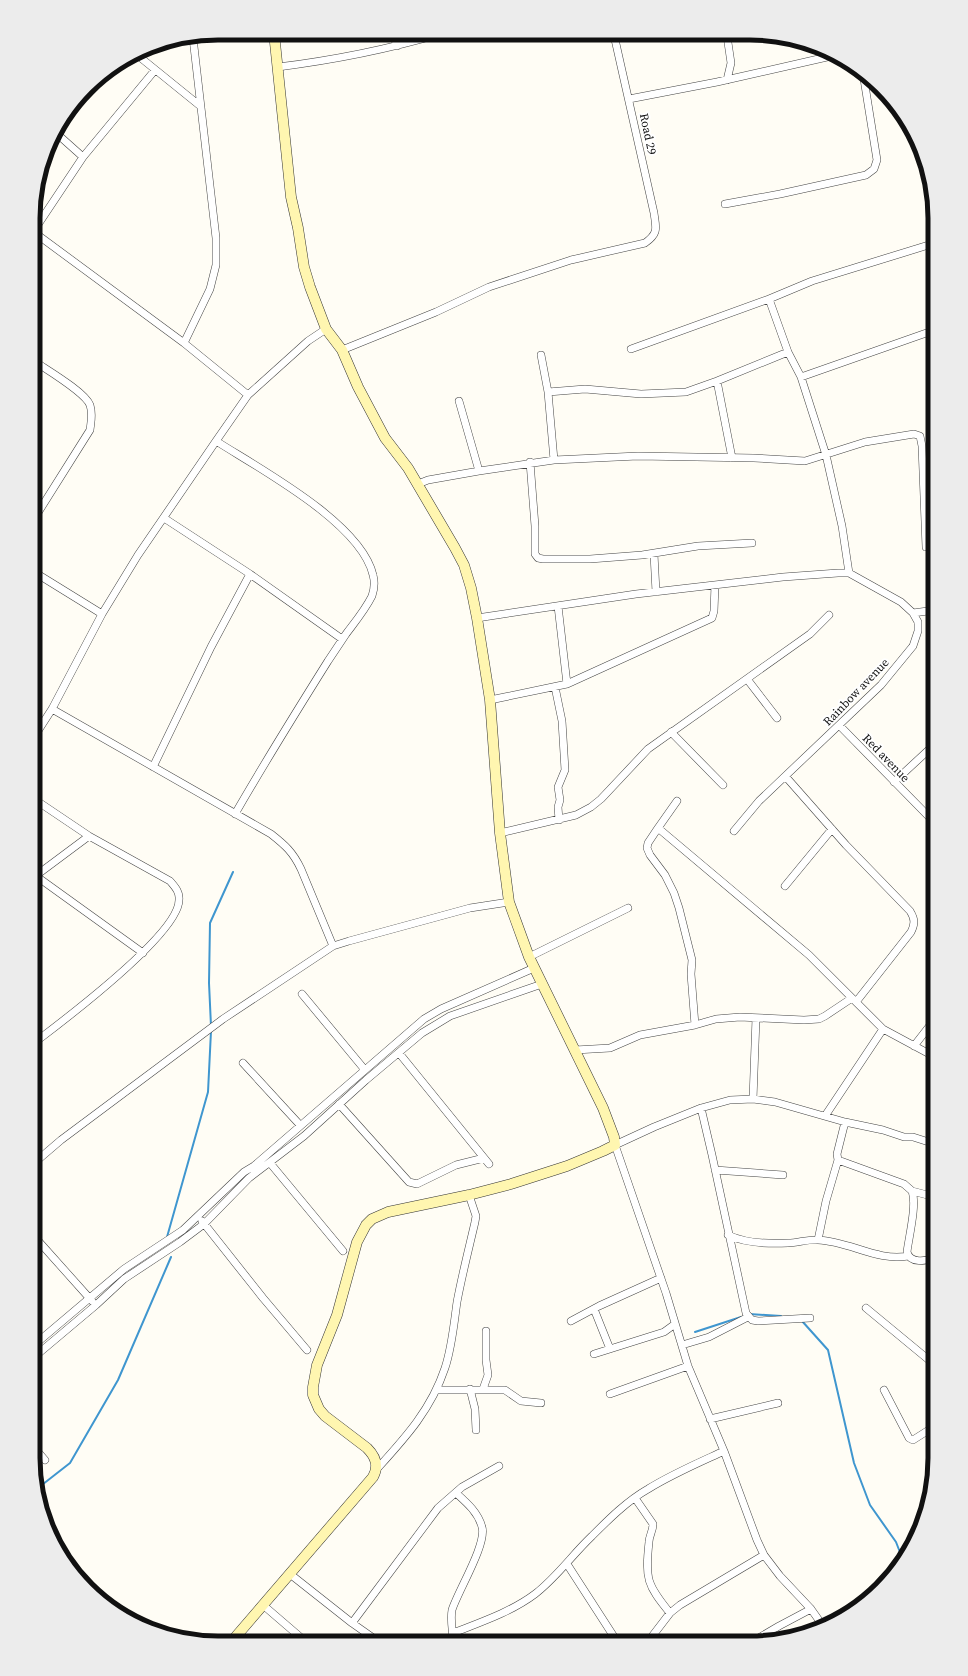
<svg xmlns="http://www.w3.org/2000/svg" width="968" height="1676" font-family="'Source Serif 4',serif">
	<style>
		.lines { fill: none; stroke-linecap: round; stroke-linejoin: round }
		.stream { stroke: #3f96cf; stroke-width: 2 }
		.street-casing { stroke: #444; stroke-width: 8 }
		.secondary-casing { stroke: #333; stroke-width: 11 }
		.street { stroke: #fff; stroke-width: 7 }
		.secondary { stroke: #fff6b0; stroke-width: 10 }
		.labels { text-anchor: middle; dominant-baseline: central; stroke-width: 4; stroke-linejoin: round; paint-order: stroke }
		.street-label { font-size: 12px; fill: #111; stroke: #fff }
		.rim { fill: none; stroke: #111; stroke-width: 5 }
	</style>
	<rect width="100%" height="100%" fill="#fffdf5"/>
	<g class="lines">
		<!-- stream -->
		<path class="stream" d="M211 1026 209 983 210 923 233 872
			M167 1237 208 1092 211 1031
			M749 1314 781 1316
			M802 1321 828 1350 854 1463 870 1505 896 1542 903 1560
			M695 1332 741 1317
			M38 1488 70 1463 118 1380 171 1257"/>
		<!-- street casing -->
		<g class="street-casing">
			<path id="street" d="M393 34 397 46
				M136 54 199 105
				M278 67C334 60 385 50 440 34
				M727 80 731 63 727 36
				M629 99 717 82 836 55
				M55 132 83 157
				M725 204 780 194 866 175 874 169 877 160 863 73
				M35 229 83 157 155 70
				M35 233 184 343 248 395
				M769 299 788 352 801 377 826 455 842 526 849 573
				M184 343 210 289 216 265V238L193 38
				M631 349 769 299 812 281 935 243
				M342 350 436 312 489 287 571 260 645 243C659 233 656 228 654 213L614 35
				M541 355 548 392 554 460
				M801 377 932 331
				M717 381 732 458
				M548 392 585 389 641 394 686 392 717 381 788 352
				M459 401 479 471
				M216 441C260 469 361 523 373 575 375 582 374 590 372 596 365 610 355 622 346 634 340 643 334 652 328 661 296 712 265 762 235 814
				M530 462 535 526V554L538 558 543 559H590L642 555 698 546 752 543
				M418 484 428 480 479 471 554 460 638 456 754 458 805 461 865 442 914 434 920 436 922 446 926 547
				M164 518 250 574 342 639
				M34 519 90 430C91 421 93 414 90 405 85 392 47 370 34 361
				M654 554 656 592
				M34 572 102 614
				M558 606 567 684
				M913 613 935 610
				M477 618 636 594 783 577 838 573H849L901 602 913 613 918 622V631L913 646 881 685 759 801 734 831
				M747 679 777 718
				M555 687 562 721 565 770 558 787 560 800 558 807 559 820
				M490 700 567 684 712 618 714 611 715 585
				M52 709 271 834C285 845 293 852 301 869L333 946
				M839 725 935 823
				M671 732 723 785
				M34 737 52 709 102 614 138 555 216 441 248 395 308 341 326 329
				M153 767 211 647 250 574
				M786 777 846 845 910 911C915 919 915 924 911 932L856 1002
				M894 782 935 744
				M677 801 658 828 648 843 647 848 650 855 665 875 674 893 679 908 692 960 691 974 695 1025
				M658 828 809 955 883 1029 935 1057
				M500 833 576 815 591 807 601 799 648 749 810 634 829 615
				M36 876 143 953
				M34 877 89 836
				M785 886 832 829
				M529 957 628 908
				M302 994 365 1070
				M34 1043C63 1021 179 934 179 900 180 892 175 887 170 881L89 836 34 799
				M914 1046 935 1019
				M575 1050 610 1048 640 1035 695 1025 716 1019 740 1017 804 1020 819 1019 825 1016 852 998
				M399 1053 489 1164
				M243 1063 300 1125
				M753 1099 756 1018
				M339 1104 409 1182 417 1184 456 1165 484 1158
				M701 1108 712 1155 746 1313 752 1320 758 1321 810 1318
				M825 1116 883 1029
				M845 1122 837 1154 838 1160 904 1184 912 1191 935 1197
				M270 1163 343 1251
				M33 1164 61 1140 223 1019 333 946 349 941 470 908 509 902
				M715 1170 783 1175
				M912 1191C917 1205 909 1236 907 1252 910 1264 926 1261 935 1258
				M202 1221 263 1298 307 1350
				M33 1235 92 1301
				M728 1235C745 1243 769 1244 788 1243 798 1243 808 1239 818 1240 849 1241 878 1262 908 1256
				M818 1240 826 1201 838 1160
				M866 1308 935 1365
				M594 1309 610 1349
				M571 1321 599 1306 661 1278
				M682 1345 709 1337 748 1317
				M33 1346 124 1269 183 1230 244 1172 254 1166 424 1019 441 1009 534 968
				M594 1354 664 1332 675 1324
				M33 1358 96 1305 124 1279 180 1242 204 1224 249 1178 304 1136 366 1080 422 1033 450 1016 542 984
				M470 1389 475 1409 476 1430
				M483 1389 488 1375 486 1360V1331
				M436 1390H505L521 1401 541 1403
				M884 1390 909 1438 913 1440 935 1426
				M610 1394 688 1366
				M710 1419 778 1403
				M33 1446 45 1460
				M376 1470C405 1438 431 1410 445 1368 452 1347 454 1323 457 1302 462 1275 469 1248 475 1222L476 1216 469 1195
				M635 1498 653 1524C653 1531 649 1536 649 1542 645 1579 647 1585 670 1613
				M567 1564 618 1643
				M290 1574 352 1623 379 1642
				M263 1605 306 1642
				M352 1623 438 1508 462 1487 499 1466
				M823 1626 811 1609 780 1576 764 1555 757 1540 724 1451 688 1366 666 1293 615 1145 654 1127 701 1108 730 1100 753 1099 775 1102 845 1122 883 1130 904 1137H913L935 1144
				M453 1633C481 1622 511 1612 535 1594 557 1577 572 1555 592 1536 609 1519 627 1501 648 1489 672 1474 698 1463 724 1451
				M453 1642C453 1631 450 1621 452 1610 458 1591 487 1544 482 1527 478 1512 466 1502 456 1493
				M647 1643 670 1613 680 1605 764 1555
				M750 1643 779 1626 811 1609"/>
		</g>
		<!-- secondary casing -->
		<g class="secondary-casing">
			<path id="secondary" d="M232 1641 373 1477C379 1466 376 1457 367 1448L325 1416 319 1409 313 1395V1387L317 1365 337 1315 357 1242 366 1225 372 1219 388 1212 469 1195 511 1184 567 1166 603 1151 615 1145 614 1137 603 1108 529 957 509 902 500 833 490 700 477 618 471 588 464 565 455 548 408 468 385 438 358 387 342 350 326 329 310 287 304 267 298 228 291 197 274 33"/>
		</g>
		<!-- street -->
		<use href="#street" class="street"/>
		<!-- secondary -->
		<use href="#secondary" class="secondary"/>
	</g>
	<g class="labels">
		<!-- street labels -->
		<g class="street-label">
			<text transform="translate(648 134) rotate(78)">Road 29</text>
			<text transform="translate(856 692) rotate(-46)">Rainbow avenue</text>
			<text transform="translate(886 758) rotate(46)">Red avenue</text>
		</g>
	</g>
	<!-- crop -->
	<path d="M0 0H968V1676H0ZM218 40H750A178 178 0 0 1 928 218V1458A178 178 0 0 1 750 1636H218A178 178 0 0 1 40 1458V218A178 178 0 0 1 218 40Z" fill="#ececec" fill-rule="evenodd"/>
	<path class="rim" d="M218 40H750A178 178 0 0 1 928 218V1458A178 178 0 0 1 750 1636H218A178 178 0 0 1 40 1458V218A178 178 0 0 1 218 40Z"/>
</svg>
